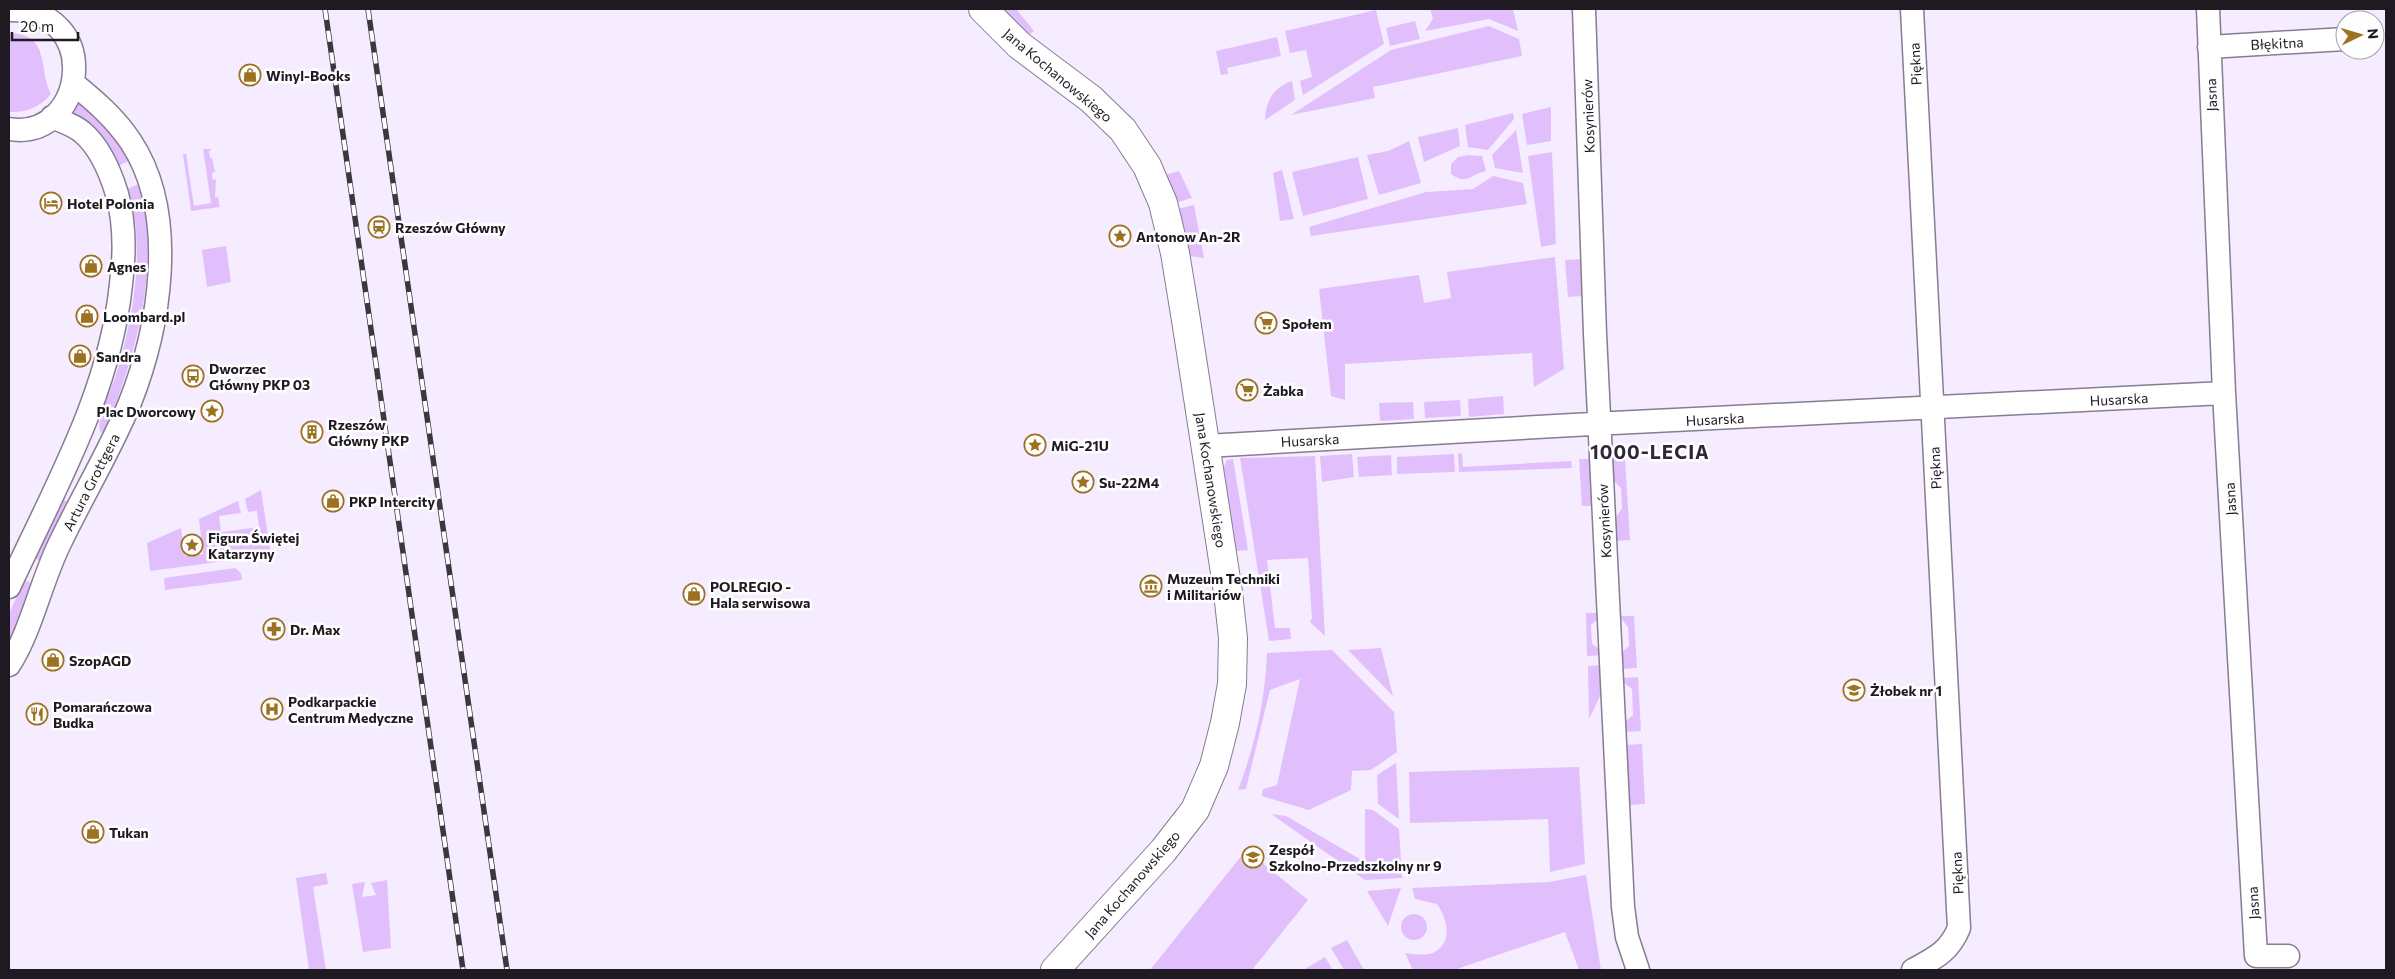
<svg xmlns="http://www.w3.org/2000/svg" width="2395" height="979" font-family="Commissioner,sans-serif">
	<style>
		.green { fill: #e1bffd }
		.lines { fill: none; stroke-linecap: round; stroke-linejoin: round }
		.minor-casing { stroke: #877c91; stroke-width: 25 }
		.tertiary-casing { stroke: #877c91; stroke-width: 30 }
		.minor { stroke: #fff; stroke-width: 22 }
		.tertiary { stroke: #fff; stroke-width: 28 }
		.rail-casing { stroke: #3b363f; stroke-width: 5.5 }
		.rail { stroke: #fefefe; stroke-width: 4; stroke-dasharray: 11; stroke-linecap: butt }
		.labels { text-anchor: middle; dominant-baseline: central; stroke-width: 5; stroke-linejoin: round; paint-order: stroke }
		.street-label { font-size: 14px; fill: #1f1a22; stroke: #fefefe }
		.poi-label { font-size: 14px; font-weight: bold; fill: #1f1a22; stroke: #fefefe; text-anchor: start }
		.district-label { font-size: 19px; font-weight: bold; letter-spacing: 1px; fill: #302638; stroke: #fefefe }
	</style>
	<rect width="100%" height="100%" fill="#f6ecff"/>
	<!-- green -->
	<path class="green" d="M998 9H1016L1034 31 1027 36Z
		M1430 9H1513L1518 31 1489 19 1425 31 1433 19Z
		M1376 10 1384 44 1303 95 1300 81 1312 77 1306 50 1290 53 1285 31Z
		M1415 21 1420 39 1390 46 1386 28Z
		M1489 26 1519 39 1522 56 1373 87 1375 98 1291 115 1391 50Z
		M9 33C51 34 38 68 51 94 40 107 27 113 9 112Z
		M1277 37 1281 56 1227 68 1228 74 1221 75 1216 51Z
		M1292 81 1295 100 1265 120C1266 100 1273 88 1292 81Z
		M77 102C100 115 116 139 129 161L118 166 71 112Z
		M1551 107V141L1527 145 1522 114Z
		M1513 113 1514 119 1488 150 1468 147 1465 125Z
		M1458 128 1460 146 1424 162 1418 137Z
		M1516 130 1523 173 1495 168 1492 155Z
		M1409 141 1421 183 1379 195 1367 155 1388 151Z
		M203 149H212L209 151 210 158H212L215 172 212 173 213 180 216 179 215 197H218L220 207 191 211 183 154H186L194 206 211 203Z
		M1552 152 1556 244 1541 247 1528 156Z
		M1468 155 1482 156 1486 171C1470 174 1468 186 1451 174V164L1458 157Z
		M1358 157 1368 199 1303 216 1292 172Z
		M1282 170 1294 219 1280 221 1273 173Z
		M1179 171 1192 198 1175 203 1165 175Z
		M1493 176 1523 183 1527 204 1311 236 1309 227 1426 192 1473 189Z
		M139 184C162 266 136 353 106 430L101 433C94 422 112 388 116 375 133 321 147 243 127 189Z
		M1194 205 1204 258 1189 256 1177 209Z
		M226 246 231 282 207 287 202 250Z
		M1555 257 1564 369 1534 387 1532 353 1345 364V400L1331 396 1319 289 1419 275 1424 303 1451 298 1447 272Z
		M1582 259 1583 296 1568 297 1565 260Z
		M1503 396 1504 414 1469 417 1468 399Z
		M1460 400 1461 416 1425 418 1424 402Z
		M1413 402 1414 419 1380 421 1379 403Z
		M1462 453 1463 467 1571 461 1572 468 1459 472 1458 454Z
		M1352 454 1354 477 1322 482 1320 456Z
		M1454 454 1455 472 1397 474V457Z
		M1391 455 1392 475 1359 477 1357 457Z
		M1315 456 1325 636 1310 622 1312 618 1308 558 1267 560 1275 628H1290L1291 639 1269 641 1240 458Z
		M1613 458H1625L1630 540 1616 541 1615 519 1622 508 1621 488 1612 479Z
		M1233 459 1248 550 1236 551 1234 549 1221 473 1227 460Z
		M1579 459H1590L1593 506H1582Z
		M261 490 271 555 150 571 147 543 181 528 185 556 203 554 199 519 238 501 241 513 219 516 221 532 259 527 257 511 248 512 245 499Z
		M63 499 70 504 44 562 34 558Z
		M235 568 241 573 242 580 165 590 164 578Z
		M24 580 34 584 9 654V614Z
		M1586 613H1600V617L1591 625 1592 644 1601 650V655L1587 656Z
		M1619 616H1634L1637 668 1622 669 1621 653 1629 646 1628 627Z
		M1381 648 1393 696 1348 650Z
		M1332 650 1394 712 1397 752 1371 770 1352 771 1351 790 1309 810 1262 796 1263 789 1277 785 1300 679 1270 690 1246 789 1238 790C1255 745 1265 702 1267 653Z
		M1602 665 1603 690 1589 719 1588 666Z
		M1638 677 1641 731 1625 732V722L1633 715 1632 689 1623 682V678Z
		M1642 744 1645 804 1629 805 1626 745Z
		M1396 763 1399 819 1378 804 1377 775Z
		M1579 767 1585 864 1550 872 1548 819 1410 823 1409 772Z
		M1365 809 1373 810 1399 829 1402 878 1365 880 1271 814 1286 816 1365 862Z
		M1246 850 1308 900 1252 970H1150Z
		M326 873 328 884 313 887 326 970H309L296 878Z
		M1586 875 1601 970H1579L1565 932 1454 970H1413L1405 953C1413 954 1425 956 1433 953 1454 943 1447 918 1437 904L1415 899 1412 888 1549 882Z
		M387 880 391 948 363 952 352 884 365 882 362 897 376 895 371 883Z
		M1401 888 1388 926 1367 891Z
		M1401 927a13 13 0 1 1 26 0a13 13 0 1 1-26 0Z
		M1347 940 1364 970H1344L1331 948Z
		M1325 957 1333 970H1303Z"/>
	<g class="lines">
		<!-- minor casing -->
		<g class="minor-casing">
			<path id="minor" d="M1584 9 1595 334 1623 907 1627 937 1638 970
				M1912 9 1959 928C1949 952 1935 958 1913 970
				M2208 9 2224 393 2256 956H2288
				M9 10C105 8 86 142 9 129
				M2209 47 2345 39
				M1206 446 1573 425 2224 393
				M9 587C54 489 110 393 121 284 125 253 125 223 117 194 110 171 100 147 82 132 74 125 61 121 52 117
				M9 665C31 632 41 581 60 543 82 497 109 452 129 405 160 328 179 215 131 142 115 118 95 101 73 83"/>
		</g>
		<!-- tertiary casing -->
		<g class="tertiary-casing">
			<path id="tertiary" d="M983 9 1019 45 1091 99 1123 130 1147 166 1163 203 1175 253 1186 320 1228 592 1233 638 1232 684 1225 723 1214 766 1195 810 1163 851 1055 970"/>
		</g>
		<!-- minor -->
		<use href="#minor" class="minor"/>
		<!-- tertiary -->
		<use href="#tertiary" class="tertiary"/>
		<!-- rail casing -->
		<g class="rail-casing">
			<path id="rail" d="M325 9 463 970
				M368 9 507 970"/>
		</g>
		<!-- rail -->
		<use href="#rail" class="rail"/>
	</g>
	<!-- icons -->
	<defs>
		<g id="shop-ring" transform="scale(1.125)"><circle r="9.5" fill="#fefefe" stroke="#9c7221" stroke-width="1.5"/><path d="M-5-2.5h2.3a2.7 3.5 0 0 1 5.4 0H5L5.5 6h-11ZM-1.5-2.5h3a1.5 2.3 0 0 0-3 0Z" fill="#9c7221"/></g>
		<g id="hotel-ring" transform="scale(1.125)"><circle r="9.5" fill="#fefefe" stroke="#9c7221" stroke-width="1.5"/><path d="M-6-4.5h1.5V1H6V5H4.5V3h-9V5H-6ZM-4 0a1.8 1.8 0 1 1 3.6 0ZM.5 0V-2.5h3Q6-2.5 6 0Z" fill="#9c7221"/></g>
		<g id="station-ring" transform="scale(1.125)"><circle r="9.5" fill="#fefefe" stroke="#9c7221" stroke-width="1.5"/><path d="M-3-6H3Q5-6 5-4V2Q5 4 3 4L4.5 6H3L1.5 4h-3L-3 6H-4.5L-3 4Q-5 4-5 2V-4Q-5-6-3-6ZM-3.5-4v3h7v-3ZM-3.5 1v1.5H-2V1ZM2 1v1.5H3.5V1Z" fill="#9c7221"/></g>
		<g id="sight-ring" transform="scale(1.125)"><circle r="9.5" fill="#fefefe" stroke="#9c7221" stroke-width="1.5"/><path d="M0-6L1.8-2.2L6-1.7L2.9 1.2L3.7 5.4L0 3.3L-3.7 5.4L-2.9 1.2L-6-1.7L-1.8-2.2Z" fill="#9c7221"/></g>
		<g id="supermarket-ring" transform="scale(1.125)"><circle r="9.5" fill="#fefefe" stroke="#9c7221" stroke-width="1.5"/><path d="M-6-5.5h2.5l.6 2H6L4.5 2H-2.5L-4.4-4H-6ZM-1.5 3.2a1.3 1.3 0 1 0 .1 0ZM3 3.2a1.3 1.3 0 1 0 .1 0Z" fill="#9c7221"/></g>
		<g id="bus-ring" transform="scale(1.125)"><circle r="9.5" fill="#fefefe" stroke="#9c7221" stroke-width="1.5"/><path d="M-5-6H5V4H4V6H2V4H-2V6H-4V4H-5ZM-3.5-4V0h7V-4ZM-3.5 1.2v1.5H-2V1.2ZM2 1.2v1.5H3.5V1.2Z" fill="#9c7221"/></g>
		<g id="building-ring" transform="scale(1.125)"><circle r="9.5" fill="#fefefe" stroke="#9c7221" stroke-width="1.5"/><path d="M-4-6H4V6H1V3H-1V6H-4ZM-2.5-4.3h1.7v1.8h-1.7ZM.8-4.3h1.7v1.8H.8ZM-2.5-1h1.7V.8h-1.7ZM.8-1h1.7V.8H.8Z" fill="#9c7221"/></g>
		<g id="museum-ring" transform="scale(1.125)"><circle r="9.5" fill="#fefefe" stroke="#9c7221" stroke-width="1.5"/><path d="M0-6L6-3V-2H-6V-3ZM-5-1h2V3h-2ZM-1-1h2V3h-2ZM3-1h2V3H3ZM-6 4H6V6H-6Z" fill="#9c7221"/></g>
		<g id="pharmacy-ring" transform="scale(1.125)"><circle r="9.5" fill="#fefefe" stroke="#9c7221" stroke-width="1.5"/><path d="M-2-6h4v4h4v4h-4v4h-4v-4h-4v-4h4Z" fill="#9c7221"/></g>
		<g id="school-ring" transform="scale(1.125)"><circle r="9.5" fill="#fefefe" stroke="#9c7221" stroke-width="1.5"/><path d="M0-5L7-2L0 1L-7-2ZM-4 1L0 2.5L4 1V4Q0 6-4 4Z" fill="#9c7221"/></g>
		<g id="hospital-ring" transform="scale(1.125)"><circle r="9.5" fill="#fefefe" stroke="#9c7221" stroke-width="1.5"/><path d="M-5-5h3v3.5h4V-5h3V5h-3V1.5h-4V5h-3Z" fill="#9c7221"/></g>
		<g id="restaurant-ring" transform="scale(1.125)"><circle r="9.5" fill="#fefefe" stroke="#9c7221" stroke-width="1.5"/><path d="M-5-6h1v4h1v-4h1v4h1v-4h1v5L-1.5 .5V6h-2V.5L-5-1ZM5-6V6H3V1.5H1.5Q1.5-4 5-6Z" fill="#9c7221"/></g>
	</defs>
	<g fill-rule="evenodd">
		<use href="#shop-ring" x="250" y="75"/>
		<use href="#hotel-ring" x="51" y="203"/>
		<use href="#station-ring" x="379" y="227"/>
		<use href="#sight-ring" x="1120" y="236"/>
		<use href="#shop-ring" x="91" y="266"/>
		<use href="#shop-ring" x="87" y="316"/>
		<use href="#supermarket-ring" x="1266" y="323"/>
		<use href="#shop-ring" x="80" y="356"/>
		<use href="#bus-ring" x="193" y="376"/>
		<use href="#supermarket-ring" x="1247" y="390"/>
		<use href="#sight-ring" x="212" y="411"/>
		<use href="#building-ring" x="312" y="432"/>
		<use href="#sight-ring" x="1035" y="445"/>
		<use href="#sight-ring" x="1083" y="482"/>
		<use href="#shop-ring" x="333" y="501"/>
		<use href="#sight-ring" x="192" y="545"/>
		<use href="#museum-ring" x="1151" y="586"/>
		<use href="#shop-ring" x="694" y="594"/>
		<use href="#pharmacy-ring" x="274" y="629"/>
		<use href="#shop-ring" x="53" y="660"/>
		<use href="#school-ring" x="1854" y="690"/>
		<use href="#hospital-ring" x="272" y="709"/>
		<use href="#restaurant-ring" x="37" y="714"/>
		<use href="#shop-ring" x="93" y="832"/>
		<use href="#school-ring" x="1253" y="857"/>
	</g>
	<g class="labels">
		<!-- street labels -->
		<g class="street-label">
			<text transform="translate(2277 43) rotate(-3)">Błękitna</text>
			<text transform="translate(1915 64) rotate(-93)">Piękna</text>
			<text transform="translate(1058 75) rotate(40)">Jana Kochanowskiego</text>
			<text transform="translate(2211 95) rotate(-92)">Jasna</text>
			<text transform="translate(1588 116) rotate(-92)">Kosynierów</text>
			<text transform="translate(2119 399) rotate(-3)">Husarska</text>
			<text transform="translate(1715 419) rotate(-3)">Husarska</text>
			<text transform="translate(1310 440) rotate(-3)">Husarska</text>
			<text transform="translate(1935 468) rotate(-93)">Piękna</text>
			<text transform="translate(1211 480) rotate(81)">Jana Kochanowskiego</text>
			<text transform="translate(91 482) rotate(-63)">Artura Grottgera</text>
			<text transform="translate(2230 499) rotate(-93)">Jasna</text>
			<text transform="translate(1604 521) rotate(-93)">Kosynierów</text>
			<text transform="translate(1957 873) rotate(-93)">Piękna</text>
			<text transform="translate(1132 884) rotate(-49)">Jana Kochanowskiego</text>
			<text transform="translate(2253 903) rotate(-93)">Jasna</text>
		</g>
		<!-- poi labels -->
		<g class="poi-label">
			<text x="266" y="75">Winyl-Books</text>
			<text x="67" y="203">Hotel Polonia</text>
			<text x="395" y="227">Rzeszów Główny</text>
			<text x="1136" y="236">Antonow An-2R</text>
			<text x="107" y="266">Agnes</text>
			<text x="103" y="316">Loombard.pl</text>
			<text x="1282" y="323">Społem</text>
			<text x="96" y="356">Sandra</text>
			<text x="209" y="368">Dworzec<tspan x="209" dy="16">Główny PKP 03</tspan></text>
			<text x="1263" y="390">Żabka</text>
			<text x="196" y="411" text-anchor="end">Plac Dworcowy</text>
			<text x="328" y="424">Rzeszów<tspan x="328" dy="16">Główny PKP</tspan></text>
			<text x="1051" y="445">MiG-21U</text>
			<text x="1099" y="482">Su-22M4</text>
			<text x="349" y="501">PKP Intercity</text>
			<text x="208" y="537">Figura Świętej<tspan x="208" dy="16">Katarzyny</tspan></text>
			<text x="1167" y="578">Muzeum Techniki<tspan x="1167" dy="16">i Militariów</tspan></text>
			<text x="710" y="586">POLREGIO -<tspan x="710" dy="16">Hala serwisowa</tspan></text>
			<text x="290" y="629">Dr. Max</text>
			<text x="69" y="660">SzopAGD</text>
			<text x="1870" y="690">Żłobek nr 1</text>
			<text x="288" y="701">Podkarpackie<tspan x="288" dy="16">Centrum Medyczne</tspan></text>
			<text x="53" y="706">Pomarańczowa<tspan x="53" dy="16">Budka</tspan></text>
			<text x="109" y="832">Tukan</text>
			<text x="1269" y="849">Zespół<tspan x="1269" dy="16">Szkolno-Przedszkolny nr 9</tspan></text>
		</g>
		<!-- district labels -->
		<g class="district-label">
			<text x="1650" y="451">1000-LECIA</text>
		</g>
	</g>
	<!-- border -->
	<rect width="2395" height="979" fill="none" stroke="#1f1a22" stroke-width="20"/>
	<!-- north arrow -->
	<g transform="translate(2360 35) rotate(85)"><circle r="24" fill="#fefefe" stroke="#a5a3a6"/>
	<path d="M0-4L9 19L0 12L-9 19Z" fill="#9c7221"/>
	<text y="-8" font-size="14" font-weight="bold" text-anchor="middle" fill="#1f1a22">N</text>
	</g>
	<!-- scale -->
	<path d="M12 32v8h66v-8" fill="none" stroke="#1f1a22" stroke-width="2.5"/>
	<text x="20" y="32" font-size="15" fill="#1f1a22" stroke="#fefefe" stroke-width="4" paint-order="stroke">20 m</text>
</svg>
